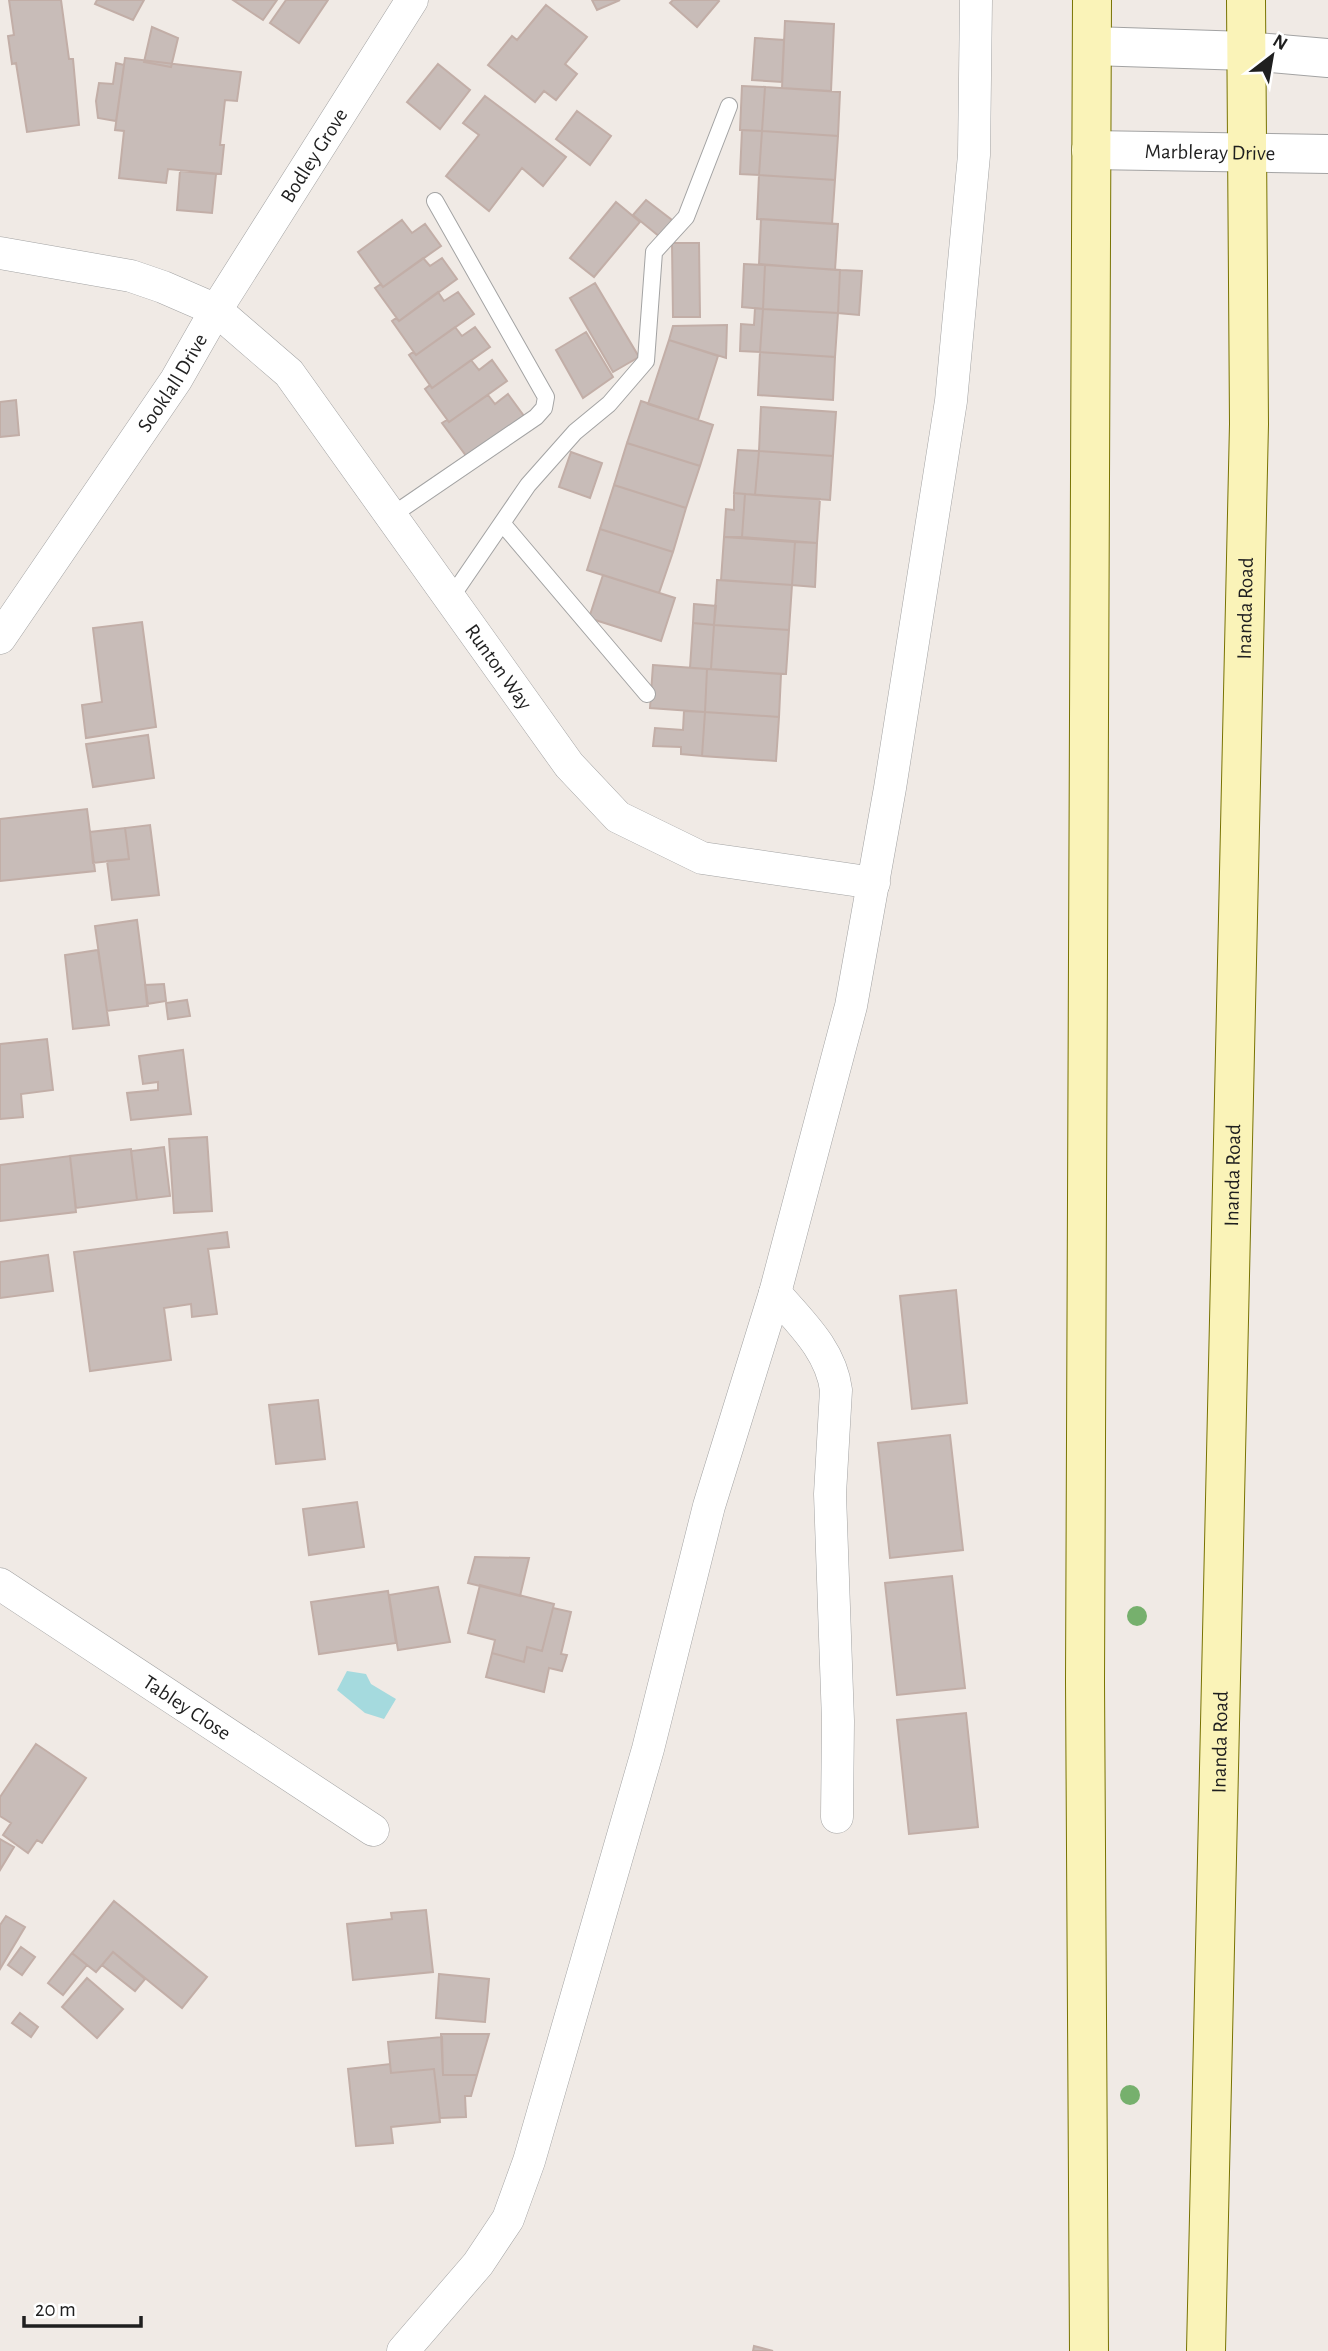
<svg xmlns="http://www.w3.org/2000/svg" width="1328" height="2351" font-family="'Alegreya Sans',sans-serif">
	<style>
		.water { fill: #a5dade }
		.building { fill: #c8bcb8; stroke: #c2aea7; stroke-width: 2 }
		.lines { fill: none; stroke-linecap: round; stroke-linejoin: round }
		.service-casing { stroke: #a3a3a3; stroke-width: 18 }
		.minor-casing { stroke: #a3a3a3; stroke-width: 33 }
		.tertiary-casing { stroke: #a3a3a3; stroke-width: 40 }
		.secondary-casing { stroke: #787303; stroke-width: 40 }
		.service { stroke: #fff; stroke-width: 16 }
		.minor { stroke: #fff; stroke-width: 32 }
		.tertiary { stroke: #fff; stroke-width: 38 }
		.secondary { stroke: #faf3b8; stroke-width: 38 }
		.tree { fill: #76b06d }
		.labels { text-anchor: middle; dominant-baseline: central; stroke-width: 5; stroke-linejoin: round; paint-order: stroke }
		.street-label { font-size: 21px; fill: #1f1f1f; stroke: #fff }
	</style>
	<rect width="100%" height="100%" fill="#f0eae5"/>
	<!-- water -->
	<path class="water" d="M347 1671 366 1674 371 1684 396 1699 384 1719 365 1713 337 1690Z"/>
	<!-- building -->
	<path class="building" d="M9 0H61L69 59H73L79 125 27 132 16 63 12 64 8 36 14 35Z
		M97 0H144L133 20 95 4Z
		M233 0H277L263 20Z
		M286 0H328L299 43 270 23Z
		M592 0H620L597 10Z
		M673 0H718L719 1 697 27 670 3Z
		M546 5 587 37 565 64 577 74 556 100 544 91 535 102 488 65 512 36 517 40Z
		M785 21 834 24 831 91 782 88Z
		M152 27 178 38 171 67 144 62Z
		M755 38 784 40 782 82 752 80Z
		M125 58 241 72 237 101 225 100 220 145H224L221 174 168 169 166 183 119 178 124 131 115 130Z
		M116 63 124 65 116 121 98 118 96 101 99 83 113 84Z
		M438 64 470 90 440 129 407 102Z
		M742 86 765 87 762 131 740 130Z
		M765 87 840 92 838 136 762 131Z
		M485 96 566 157 543 186 522 168 489 211 446 176 479 135 463 123Z
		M577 111 611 136 590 165 556 139Z
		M742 130 762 131 759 175 740 174Z
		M762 131 838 136 835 180 759 175Z
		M180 171 216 174 212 213 177 210Z
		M759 175 835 180 832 224 757 219Z
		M646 200 672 220 660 237 633 215Z
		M616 202 640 222 594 277 570 258Z
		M761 219 838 224 835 270 759 264Z
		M402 220 412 233 425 224 441 246 383 287 358 252Z
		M672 243H699L700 317H673Z
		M423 258 430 266 442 258 457 279 399 321 375 288 381 284 383 287Z
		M744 264 765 265 763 309 742 307Z
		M765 265 840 270 838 313 763 309Z
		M840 270 862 271 859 315 838 313Z
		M595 283 639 357 613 372 570 298Z
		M438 292 444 301 458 292 474 314 416 355 392 321 396 318 399 321Z
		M755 308 763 309 760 352 740 351 741 324 754 325Z
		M763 309 838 313 835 357 760 352Z
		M727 325 726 358 669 340 673 326Z
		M455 327 462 336 475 327 490 347 432 388 409 355 413 352 416 355Z
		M586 332 613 377 583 398 556 350Z
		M669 340 718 356 698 420 648 404Z
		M760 352 835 357 833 400 758 395Z
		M471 360 479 370 492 360 507 381 449 422 425 389 430 385 432 388Z
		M508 394 524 416 467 457 442 423 447 420 449 422 488 395 495 404Z
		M16 400 19 435 0 437V402Z
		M641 401 713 425 700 466 627 443Z
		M761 407 836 412 833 456 759 451Z
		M627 443 700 466 686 508 614 485Z
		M738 450 759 451 755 495 734 493Z
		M759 451 833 456 830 500 755 495Z
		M571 452 602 463 590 498 559 487Z
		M614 485 686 508 673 552 600 529Z
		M734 493 745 494 742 537H724L726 509 734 510Z
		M745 494 820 499 817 543 742 537Z
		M600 529 673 552 659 593 587 570Z
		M724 537 795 542 792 585 721 580Z
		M795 542 817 543 815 587 792 585Z
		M603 575 675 598 661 641 589 618Z
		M717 580 792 585 789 630 714 625Z
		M694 604 716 606 714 625 693 623Z
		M142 622 156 727 86 738 82 705 102 702 93 628Z
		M693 623 714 625 711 669 690 668Z
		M714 625 789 630 786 674 711 669Z
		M653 665 707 669 705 712 650 708Z
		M707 669 781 674 779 717 705 712Z
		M684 711 705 712 702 756 681 754V747L653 746 655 728 683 730Z
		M705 712 779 717 776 761 702 756Z
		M148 735 154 778 93 787 86 744Z
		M87 809 95 871 0 881V819Z
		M150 825 159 895 112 900 107 861 129 859 125 828Z
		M125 828 129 859 93 863 90 832Z
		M137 920 148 1006 107 1011 95 926Z
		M98 950 109 1025 73 1029 65 955Z
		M164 984 166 1001 147 1004 145 985Z
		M187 1000 190 1016 168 1019 166 1003Z
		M47 1039 53 1090 21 1094 23 1117 0 1119V1044Z
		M183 1050 191 1114 131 1120 127 1093 158 1090V1082L143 1084 139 1056Z
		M207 1137 212 1211 174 1213 169 1139Z
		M164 1147 170 1196 137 1200 131 1151Z
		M131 1149 137 1200 76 1208 70 1156Z
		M70 1156 76 1212 0 1221V1165Z
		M227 1232 229 1247 208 1249 217 1314 192 1317 191 1304 164 1308 171 1360 90 1371 74 1252Z
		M48 1255 53 1291 0 1298V1262Z
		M956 1290 967 1403 912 1409 900 1296Z
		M318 1400 325 1459 276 1464 269 1405Z
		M950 1435 963 1550 890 1558 878 1443Z
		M357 1502 364 1547 309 1555 303 1509Z
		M475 1557 529 1558 520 1596 468 1583Z
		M952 1576 965 1688 897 1695 885 1583Z
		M480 1585 554 1604 542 1651 527 1647 524 1662 492 1653 495 1640 468 1633Z
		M438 1587 450 1642 398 1650 389 1595Z
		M388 1591 396 1643 319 1654 311 1602Z
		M553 1608 571 1612 561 1654 567 1655 562 1671 549 1668 544 1692 486 1677 492 1653 524 1662 527 1647 542 1651Z
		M966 1713 978 1827 909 1834 897 1720Z
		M36 1744 86 1778 42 1843 37 1840 28 1853 3 1835 11 1823 0 1816V1797Z
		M0 1839 14 1847 0 1870Z
		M114 1901 207 1977 182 2008 113 1952 96 1972 72 1953Z
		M426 1910 433 1972 353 1980 347 1924 392 1919 391 1913Z
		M6 1916 25 1927 0 1969V1925Z
		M21 1947 35 1957 22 1975 8 1965Z
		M113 1952 145 1979 135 1991 102 1965Z
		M72 1953 87 1965 63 1995 48 1983Z
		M439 1974 489 1979 485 2022 436 2018Z
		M87 1978 123 2009 97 2038 62 2007Z
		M20 2013 38 2027 31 2037 12 2023Z
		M441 2034H489L477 2075H443Z
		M442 2037 443 2075H477L471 2096H465L466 2117 440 2118 434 2069 391 2073 388 2042Z
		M390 2064 391 2073 434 2069 440 2122 391 2127 393 2143 356 2146 348 2069Z
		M754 2346 773 2351H753Z"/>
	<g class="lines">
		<!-- service casing -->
		<g class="service-casing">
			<path id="service" d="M391 516 536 417 544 408 546 397 435 201
				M502 523 647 694
				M450 599 528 485 575 432 609 404 646 361 654 252 686 217 729 106"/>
		</g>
		<!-- minor casing -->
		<g class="minor-casing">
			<g id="minor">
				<path id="s1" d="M0 253 131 276 163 287 216 310 289 373 569 765 618 817 702 858 874 883"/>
				<path id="s2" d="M0 638 176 380 216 310 412 0"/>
				<path d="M775 1293C800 1322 831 1350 836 1390L830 1494 838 1721 837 1817"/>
				<path id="s3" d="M0 1584 373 1830"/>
				<path d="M403 2351 478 2264 508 2219 529 2161 648 1749 709 1506 775 1293 851 1006 890 788 951 401 974 155 976 0"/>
			</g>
		</g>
		<!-- tertiary casing -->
		<g class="tertiary-casing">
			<g id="tertiary">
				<path d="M1092 46 1246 51 1328 58"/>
				<path id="s4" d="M1091 150 1328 154"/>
			</g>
		</g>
		<!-- secondary casing -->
		<g class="secondary-casing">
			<g id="secondary">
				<path d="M1089 2351 1085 1681 1092 0"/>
				<path id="s5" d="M1206 2351 1249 424 1246 0"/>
			</g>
		</g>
		<!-- service -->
		<use href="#service" class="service"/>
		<!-- minor -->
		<use href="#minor" class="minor"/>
		<!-- tertiary -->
		<use href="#tertiary" class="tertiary"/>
		<!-- secondary -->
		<use href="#secondary" class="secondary"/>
	</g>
	<!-- trees -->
	<g class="tree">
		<circle cx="1137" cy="1616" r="10"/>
		<circle cx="1130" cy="2095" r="10"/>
	</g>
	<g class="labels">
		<!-- street labels -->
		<g class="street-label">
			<text stroke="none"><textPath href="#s4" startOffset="119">Marbleray Drive</textPath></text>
			<text stroke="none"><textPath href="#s2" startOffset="576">Bodley Grove</textPath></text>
			<text stroke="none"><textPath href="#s2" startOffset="308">Sooklall Drive</textPath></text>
			<text stroke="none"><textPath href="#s5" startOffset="1743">Inanda Road</textPath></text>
			<text stroke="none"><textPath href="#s1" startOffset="682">Runton Way</textPath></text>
			<text stroke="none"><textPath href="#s5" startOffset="1176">Inanda Road</textPath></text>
			<text stroke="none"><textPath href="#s3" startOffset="224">Tabley Close</textPath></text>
			<text stroke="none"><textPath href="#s5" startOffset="609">Inanda Road</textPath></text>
		</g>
	</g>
	<!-- north arrow -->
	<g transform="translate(1272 56) rotate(31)" stroke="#ffffff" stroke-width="5" paint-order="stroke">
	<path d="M0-5L12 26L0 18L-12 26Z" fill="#1f1f1f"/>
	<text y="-10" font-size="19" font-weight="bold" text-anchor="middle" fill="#1f1f1f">N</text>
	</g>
	<!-- scale -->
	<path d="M24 2316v10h117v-10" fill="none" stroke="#1f1f1f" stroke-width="3.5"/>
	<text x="35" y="2316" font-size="21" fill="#1f1f1f" stroke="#ffffff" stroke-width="5" paint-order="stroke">20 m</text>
</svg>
